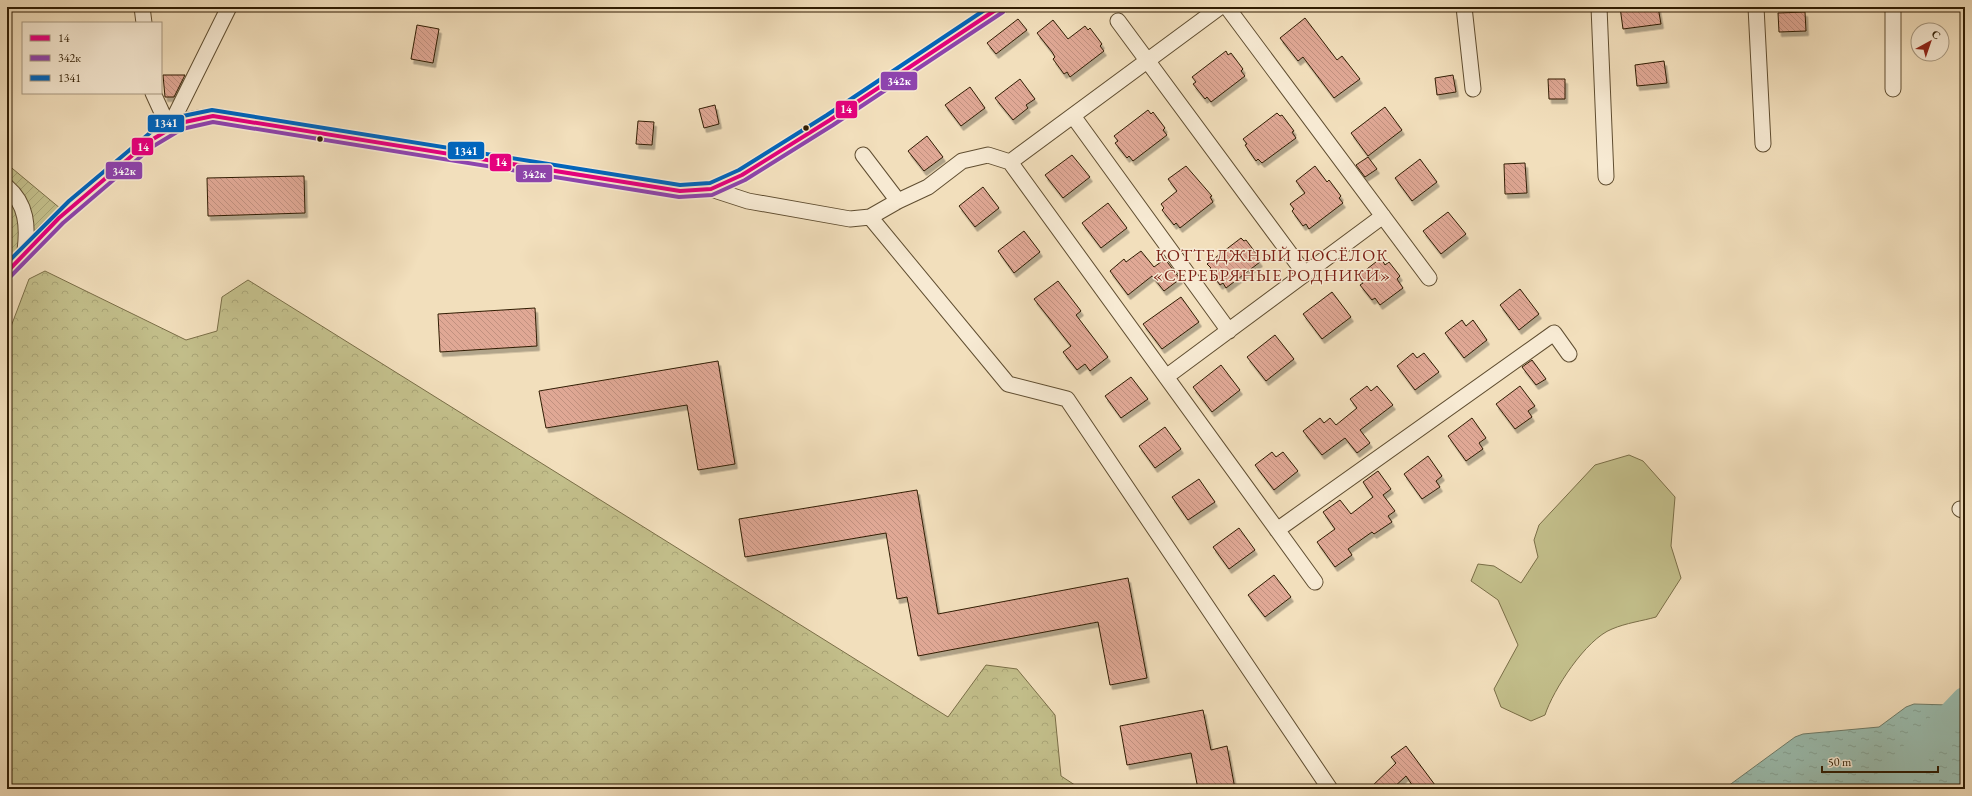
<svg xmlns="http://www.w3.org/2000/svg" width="1972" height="796" font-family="'EB Garamond',serif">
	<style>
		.grass { fill: #c3bf8b; stroke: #7a6e47 }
		.forest { fill: url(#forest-crowns); stroke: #7a6e47 }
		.garden { fill: url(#garden-furrows); stroke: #7a6e47 }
		.water { fill: url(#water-ripples); stroke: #707d6a }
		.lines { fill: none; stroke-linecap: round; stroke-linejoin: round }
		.river { stroke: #9bbdaf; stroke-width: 28 }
		.building { fill: url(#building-back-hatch); stroke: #301d03; filter: url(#shadow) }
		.minor-casing { stroke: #604e31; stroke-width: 17 }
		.minor { stroke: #f7ead3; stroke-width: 15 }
		.bus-1-casing { stroke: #f7ead3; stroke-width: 7 }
		.bus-2-casing { stroke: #f7ead3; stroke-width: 7 }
		.bus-3-casing { stroke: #f7ead3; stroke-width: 7 }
		.bus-1 { stroke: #e5007d; stroke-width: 4 }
		.bus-2 { stroke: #8e44ad; stroke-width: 4 }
		.bus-3 { stroke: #0065bd; stroke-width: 4 }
		.bus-dot { fill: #301d03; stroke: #f7ead3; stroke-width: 1.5 }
		.labels { text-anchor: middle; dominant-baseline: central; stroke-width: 3; stroke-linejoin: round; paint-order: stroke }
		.neighbourhood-label { font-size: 17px; letter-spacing: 1px; fill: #7a1f14; stroke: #f7ead3 }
		.line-badge { stroke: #f7ead3; stroke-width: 1.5 }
		.badge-label { font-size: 11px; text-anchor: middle; font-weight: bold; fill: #fff }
	</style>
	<defs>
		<pattern id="forest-crowns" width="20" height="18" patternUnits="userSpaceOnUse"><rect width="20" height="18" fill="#c3bf8b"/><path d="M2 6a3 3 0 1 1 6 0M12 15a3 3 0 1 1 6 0" fill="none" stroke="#a8a476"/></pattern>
		<pattern id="garden-furrows" width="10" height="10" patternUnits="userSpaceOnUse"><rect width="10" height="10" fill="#c3bf8b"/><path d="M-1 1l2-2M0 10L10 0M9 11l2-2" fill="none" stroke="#a8a476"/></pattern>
		<pattern id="water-ripples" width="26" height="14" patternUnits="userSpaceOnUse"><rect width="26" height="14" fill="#9bbdaf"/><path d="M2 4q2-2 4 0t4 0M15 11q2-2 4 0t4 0" fill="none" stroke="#86a295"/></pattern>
		<pattern id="building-back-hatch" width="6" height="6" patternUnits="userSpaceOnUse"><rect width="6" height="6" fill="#e0a895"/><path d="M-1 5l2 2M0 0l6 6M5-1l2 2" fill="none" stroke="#c0907f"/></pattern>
		<filter id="shadow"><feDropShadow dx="2.5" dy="4.5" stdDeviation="0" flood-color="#0004"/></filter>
	</defs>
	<rect width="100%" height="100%" fill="#f2dfbc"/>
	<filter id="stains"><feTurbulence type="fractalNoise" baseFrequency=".005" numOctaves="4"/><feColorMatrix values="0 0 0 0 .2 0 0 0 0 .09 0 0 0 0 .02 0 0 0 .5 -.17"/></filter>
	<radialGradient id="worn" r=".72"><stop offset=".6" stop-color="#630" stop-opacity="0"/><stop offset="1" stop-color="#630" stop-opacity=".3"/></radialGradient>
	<!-- grass -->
	<path class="grass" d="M1629 455 1643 461 1675 497 1671 546 1681 578 1656 617C1642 621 1626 623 1612 629 1586 639 1553 690 1545 715L1531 721 1501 707 1494 689 1518 645 1498 600 1471 581 1478 564 1494 566 1521 583 1538 557 1534 540 1539 525 1595 465Z"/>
	<!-- forest -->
	<path class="forest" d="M45 271 186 340 217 331 222 297 248 280 948 717 986 665 1017 669 1055 715 1061 776 1081 789H7V337L29 279Z"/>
	<!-- garden -->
	<path class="garden" d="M7 164 61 209 7 268Z"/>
	<!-- water -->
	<path class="water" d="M1914 704 1949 705 1964 718V789H1724L1795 737 1803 734 1879 727 1906 707Z"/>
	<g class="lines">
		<!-- river -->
		<path class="river" d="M1882 789 1965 701"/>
	</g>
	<!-- building -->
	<path class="building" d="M1620 7H1658L1661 24 1623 29Z
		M1805 12 1806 31 1779 32 1778 13Z
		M1305 18 1337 60 1342 56 1360 79 1334 98 1303 57 1298 61 1280 38Z
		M1018 19 1027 30 996 54 987 43Z
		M1053 20 1068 39 1085 26 1088 30 1090 28 1102 44 1100 46 1104 51 1070 77 1067 72 1064 74 1053 59 1055 57 1052 52 1037 33Z
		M417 25 439 29 433 63 411 59Z
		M1226 51 1228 55 1231 53 1243 69 1241 71 1245 76 1211 102 1207 97 1205 99 1193 84 1196 82 1192 77Z
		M1664 61 1667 83 1637 86 1635 65Z
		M163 75H185L174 97H165Z
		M1453 75 1456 92 1437 95 1435 78Z
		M1020 79 1035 99 1026 105 1028 108 1013 120 995 98Z
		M1548 79H1565V99H1549Z
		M970 87 985 108 961 126 945 105Z
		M715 105 719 124 704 128 699 109Z
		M1385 107 1402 130 1368 156 1351 133Z
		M1148 110 1151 114 1153 112 1165 128 1163 130 1167 135 1133 161 1129 156 1127 158 1115 143 1118 141 1114 136Z
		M1277 113 1280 116 1282 115 1294 131 1292 132 1296 138 1262 163 1258 159 1256 161 1245 145 1247 144 1243 139Z
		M638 121 654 122 652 145 636 144Z
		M927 136 943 157 924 171 908 151Z
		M1072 155 1090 177 1063 198 1045 175Z
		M1368 157 1377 169 1365 177 1356 165Z
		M1420 159 1437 182 1412 201 1395 178Z
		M1525 163 1527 193 1505 194 1504 164Z
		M1186 166 1212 196 1210 197 1213 202 1180 228 1176 223 1174 225 1162 210 1164 208 1161 204 1177 191 1168 179Z
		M1315 166 1327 182 1329 180 1341 196 1339 198 1343 203 1309 229 1306 224 1303 226 1292 211 1294 209 1290 204 1305 193 1296 181Z
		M304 176 305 213 208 216 207 178Z
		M983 187 999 208 975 227 959 206Z
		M1108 203 1127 228 1101 248 1082 223Z
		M1448 212 1466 234 1441 254 1423 231Z
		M1024 231 1040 252 1014 273 998 251Z
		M1241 238 1244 241 1246 240 1258 256 1256 257 1260 262 1226 288 1223 283 1220 285 1209 270 1211 268 1207 264Z
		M1141 251 1154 267 1165 259 1180 279 1164 291 1152 276 1128 295 1110 271 1124 259 1126 262Z
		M1381 258 1385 265 1389 262 1400 276 1397 279 1403 288 1380 305 1375 298 1372 300 1360 285 1363 283 1358 276Z
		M1058 281 1081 311 1076 315 1108 357 1090 371 1085 364 1077 370 1063 352 1071 346 1034 299Z
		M1520 289 1539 314 1519 330 1500 305Z
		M1332 292 1351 317 1322 339 1303 314Z
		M1181 297 1199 322 1162 349 1143 324Z
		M535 308 537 346 440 352 438 314Z
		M1462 320 1466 326 1473 320 1487 340 1464 358 1445 333Z
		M1275 335 1294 359 1266 381 1247 357Z
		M1413 353 1417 358 1424 353 1439 372 1415 390 1397 366Z
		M1532 360 1546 379 1536 385 1522 367Z
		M718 361 735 464 698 470 687 405 546 428 539 391Z
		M1221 365 1240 390 1212 412 1193 387Z
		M1131 377 1148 399 1121 418 1105 396Z
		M1367 386 1371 391 1377 386 1393 405 1360 430 1370 443 1357 453 1345 438 1322 455 1303 431 1320 418 1324 423 1330 418 1336 425 1357 408 1350 399Z
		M1520 386 1535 406 1528 411 1532 417 1515 429 1496 404Z
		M1472 418 1486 438 1479 443 1483 449 1466 461 1448 436Z
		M1165 427 1181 449 1155 468 1139 446Z
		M1272 452 1276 457 1283 452 1298 471 1274 490 1255 465Z
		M1428 456 1442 476 1436 481 1440 487 1422 499 1404 474Z
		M1378 471 1391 489 1383 495 1395 511 1388 516 1392 522 1374 534 1372 532 1348 549 1352 555 1335 567 1317 542 1335 529 1323 512 1340 500 1351 514 1373 497 1363 482Z
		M1199 479 1215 502 1188 520 1172 497Z
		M917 490 938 614 1128 578 1147 678 1110 685 1098 622 918 656 907 597 897 599 886 533 745 557 739 519Z
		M1239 528 1255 550 1229 569 1213 547Z
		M1274 575 1291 597 1265 617 1248 595Z
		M1203 710 1211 750 1227 746 1235 789H1198L1191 753 1127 765 1120 726Z
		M1406 746 1438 789H1415L1406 776 1392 789H1369L1396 763 1391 757Z"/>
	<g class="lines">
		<!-- minor casing -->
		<g class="minor-casing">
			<path id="minor" d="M142 7 144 23
				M1227 7 1429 278
				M1464 7 1473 89
				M1599 7 1606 177
				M1756 7 1763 144
				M1893 7V89
				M1118 21 1305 274
				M153 93 169 128 229 7
				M1073 116 1229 331
				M863 155 898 201
				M1010 162 1315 582
				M7 187C27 204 28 227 25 251
				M711 189 748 201 850 219 870 217 898 201 928 187 962 161 988 155 1010 162 1220 7
				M870 217 1008 384 1067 399 1330 789
				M7 272C40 234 77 201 116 169 133 155 150 139 169 128 183 120 197 118 213 116L680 191 711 189 742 175 830 120 1000 7
				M1166 377 1383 216
				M1960 509 1965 511
				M1277 530 1554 333 1569 354"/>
		</g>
		<!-- minor -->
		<use href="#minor" class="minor"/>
		<!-- bus-1 casing -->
		<g class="bus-1-casing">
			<path id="bus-1" d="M7 272 59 218 148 142 180 123 213 116 680 191 711 189 742 175 830 120 1000 7"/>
		</g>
		<!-- bus-2 casing -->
		<g class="bus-2-casing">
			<path id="bus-2" d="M11 276 63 223 152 147 182 129 213 122 679 197 712 195 745 180 833 125 1003 12"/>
		</g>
		<!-- bus-3 casing -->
		<g class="bus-3-casing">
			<path id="bus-3" d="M7 263 69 201 151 132 178 117 212 110 680 185 710 183 739 170 827 115 989 7"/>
		</g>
		<!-- bus-1 -->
		<use href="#bus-1" class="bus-1"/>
		<!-- bus-2 -->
		<use href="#bus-2" class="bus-2"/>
		<!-- bus-3 -->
		<use href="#bus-3" class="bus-3"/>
	</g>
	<!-- markers -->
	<g class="bus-dot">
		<circle cx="806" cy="128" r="3.5"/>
		<circle cx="320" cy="139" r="3.5"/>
	</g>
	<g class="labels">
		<!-- neighbourhood labels -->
		<g class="neighbourhood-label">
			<text x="1272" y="255">КОТТЕДЖНЫЙ ПОСЁЛОК<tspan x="1272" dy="20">«СЕРЕБРЯНЫЕ РОДНИКИ»</tspan></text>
		</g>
	</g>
	<g class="line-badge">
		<rect x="880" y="71" width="38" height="20" rx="4" fill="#8e44ad"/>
		<rect x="835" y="100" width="23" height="19" rx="4" fill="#e5007d"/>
		<rect x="147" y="114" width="38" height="19" rx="4" fill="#0065bd"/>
		<rect x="131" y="137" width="23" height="19" rx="4" fill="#e5007d"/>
		<rect x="447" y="141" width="38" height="19" rx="4" fill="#0065bd"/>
		<rect x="489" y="153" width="23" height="19" rx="4" fill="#e5007d"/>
		<rect x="105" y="161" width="38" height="19" rx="4" fill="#8e44ad"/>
		<rect x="515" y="164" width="38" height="19" rx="4" fill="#8e44ad"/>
	</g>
	<g class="badge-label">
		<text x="899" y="85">342к</text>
		<text x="846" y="113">14</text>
		<text x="166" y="127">1341</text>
		<text x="143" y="151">14</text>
		<text x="466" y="155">1341</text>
		<text x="501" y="166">14</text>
		<text x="124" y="175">342к</text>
		<text x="534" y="178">342к</text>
	</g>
	<!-- margin -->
	<rect width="1972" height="796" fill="none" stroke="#f2dfbc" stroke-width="24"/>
	<rect x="8" y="8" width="1956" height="780" fill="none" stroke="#301d03" stroke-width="2"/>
	<rect x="12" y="12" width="1948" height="772" fill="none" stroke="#301d03"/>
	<!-- legend -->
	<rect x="22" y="22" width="140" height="72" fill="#f7ead3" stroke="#a79880"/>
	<rect x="30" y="35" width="20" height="6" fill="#e5007d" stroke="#a79880"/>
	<text x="58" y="42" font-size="12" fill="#301d03">14</text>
	<rect x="30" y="55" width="20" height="6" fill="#8e44ad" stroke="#a79880"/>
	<text x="58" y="62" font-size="12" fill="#301d03">342к</text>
	<rect x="30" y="75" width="20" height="6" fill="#0065bd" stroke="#a79880"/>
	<text x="58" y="82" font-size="12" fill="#301d03">1341</text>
	<!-- north arrow -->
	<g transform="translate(1930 42) rotate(40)"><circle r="19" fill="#f7ead3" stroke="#a79880"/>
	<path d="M0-3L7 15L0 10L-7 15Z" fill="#8f2418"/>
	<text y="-6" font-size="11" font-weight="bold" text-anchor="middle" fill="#301d03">С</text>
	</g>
	<!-- scale -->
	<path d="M1822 766v6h116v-6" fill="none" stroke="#301d03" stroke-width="2"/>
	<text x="1828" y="766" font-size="12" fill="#301d03" stroke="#f7ead3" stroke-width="3" paint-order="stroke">50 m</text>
	<rect width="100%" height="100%" filter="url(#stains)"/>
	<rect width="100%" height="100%" fill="url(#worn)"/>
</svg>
